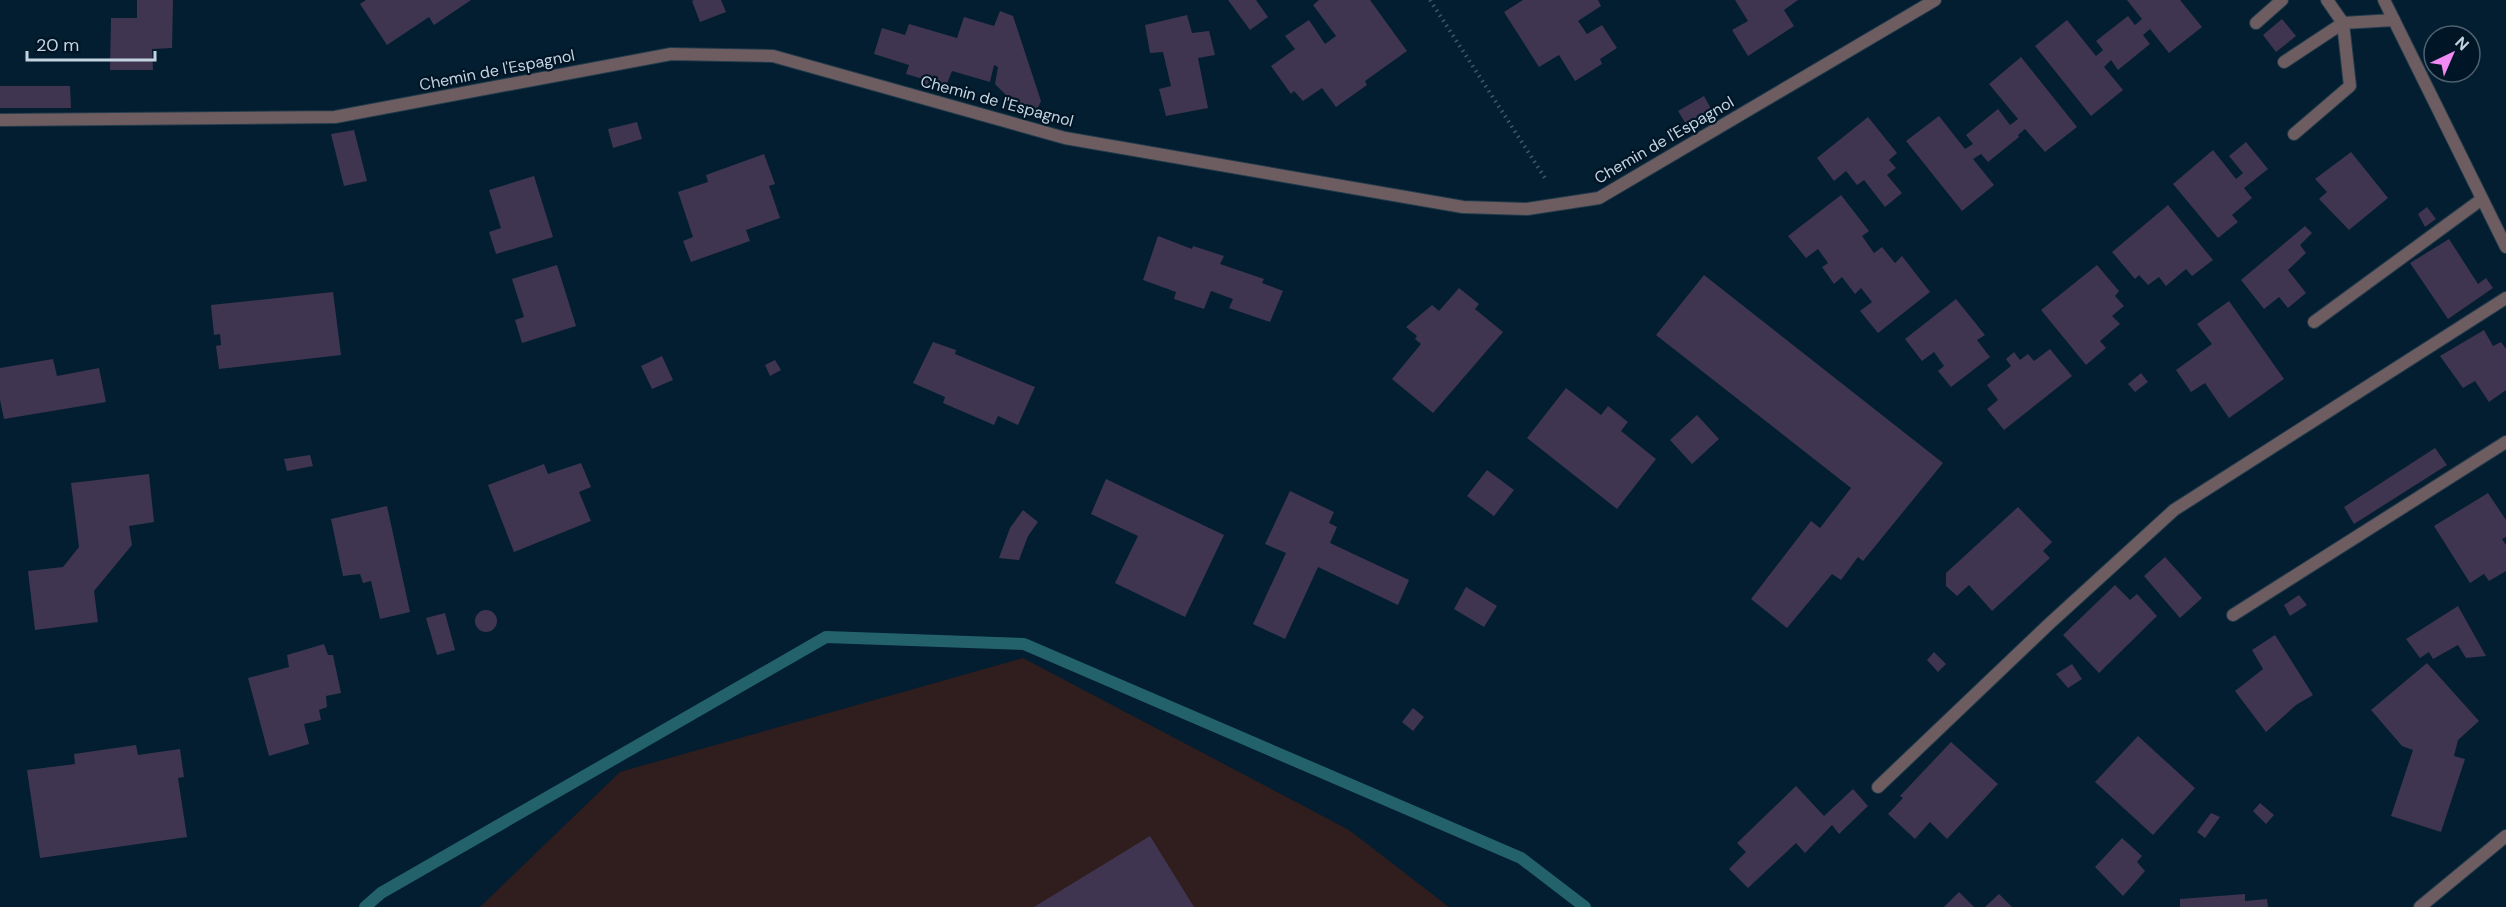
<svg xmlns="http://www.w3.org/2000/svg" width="2506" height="907" font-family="'DM Sans',sans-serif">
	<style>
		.commercial { fill: #301d1e }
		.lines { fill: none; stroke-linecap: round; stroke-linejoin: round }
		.stream { stroke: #23626b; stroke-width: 12 }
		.building { fill: #3f3550 }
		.lane-casing { stroke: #223b4c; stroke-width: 14 }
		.street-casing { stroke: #223b4c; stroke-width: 14 }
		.path { stroke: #415869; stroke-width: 4; stroke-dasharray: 1.5 4.5; stroke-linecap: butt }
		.lane { stroke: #6d5d60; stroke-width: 12 }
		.street { stroke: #6d5d60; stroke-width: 12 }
		.labels { text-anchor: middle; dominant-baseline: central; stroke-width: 4.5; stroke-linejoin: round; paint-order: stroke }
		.street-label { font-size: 16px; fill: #c4d3e0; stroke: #001526 }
	</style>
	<rect width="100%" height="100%" fill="#031e30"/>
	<!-- commercial -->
	<path class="commercial" d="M1023 658 1349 830 1449 907H480L620 772Z"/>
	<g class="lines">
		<!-- stream -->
		<path class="stream" d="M365 907 381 893 826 637 1024 644 1521 858 1585 907"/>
	</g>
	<!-- building -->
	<path class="building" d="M137 0H173L172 48 152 49 153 70H110L111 18H137Z
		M366 0H471L434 25 429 17 387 45 360 4Z
		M694 0H721L726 12 700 22 692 1Z
		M1228 0H1256L1268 17 1250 30Z
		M1319 0H1370L1407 51 1365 81 1367 85 1336 107 1322 88 1303 101 1294 91 1291 94 1271 66 1295 49 1285 36 1309 20 1325 44 1336 36 1313 5Z
		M1523 0H1598L1601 6 1578 21 1587 34 1602 25 1617 48 1600 59 1602 64 1575 81 1559 55 1539 67 1504 12Z
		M1735 0H1798L1784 10 1794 26 1748 56 1732 30 1748 21Z
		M2127 0H2180L2202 27 2169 53 2150 29 2143 35 2150 44 2118 70 2111 60 2104 67 2123 90 2091 116 2035 46 2067 20 2096 56 2103 50 2096 41 2128 16 2135 25 2142 19Z
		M1000 11 1013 16 1041 101 1034 116 1003 107 1005 94 995 84 998 67 994 65 990 82 952 71 944 91 920 85 923 79 906 74 909 65 874 54 882 28 905 35 909 24 957 38 964 17 994 26Z
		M1187 15 1192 33 1209 31 1215 55 1198 58 1208 108 1166 116 1159 89 1171 86 1163 52 1150 53 1145 25Z
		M2282 19 2296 36 2276 52 2263 35Z
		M2021 57 2077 127 2045 152 2025 129 2018 135 2019 137 1988 162 1981 154 1973 159 1994 185 1962 211 1906 141 1939 116 1965 149 1973 144 1966 135 1998 109 2010 125 2018 119 1989 84Z
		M0 86H70L71 108H0Z
		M1704 96 1711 109 1686 124 1678 111Z
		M1868 117 1897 153 1889 160 1896 168 1887 175 1902 193 1885 207 1864 180 1857 185 1846 171 1834 181 1817 158Z
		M637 122 642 139 613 148 608 129Z
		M354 130 367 181 344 186 331 134Z
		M2246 142 2268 169 2244 188 2252 198 2232 215 2238 222 2218 238 2173 184 2213 150 2236 179 2243 173 2229 156Z
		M2351 152 2388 198 2349 230 2319 199 2327 192 2315 179Z
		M764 154 775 184 769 186 780 218 746 230 750 241 691 262 683 241 693 237 678 192 708 182 706 175Z
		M534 176 553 237 496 254 489 232 501 228 489 190Z
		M1841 195 1869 231 1862 236 1874 253 1882 247 1895 263 1902 256 1930 292 1878 333 1860 311 1872 302 1861 288 1855 294 1842 277 1834 284 1822 267 1828 263 1818 249 1806 258 1788 236Z
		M2168 205 2213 260 2192 276 2186 269 2166 286 2159 277 2148 285 2139 275 2135 279 2112 252Z
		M2427 207 2436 219 2425 227 2418 214Z
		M2305 226 2312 233 2300 245 2306 253 2288 270 2306 293 2288 308 2279 297 2264 309 2241 280Z
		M1158 236 1192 249 1193 246 1224 256 1220 264 1264 279 1262 283 1283 291 1270 322 1229 308 1233 299 1211 291 1204 309 1174 299 1176 292 1143 280Z
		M2449 239 2478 284 2486 278 2493 288 2448 319 2410 263Z
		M557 265 576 326 522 343 515 320 524 317 512 279Z
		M2097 265 2119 291 2115 296 2124 306 2112 316 2120 324 2100 341 2106 348 2086 365 2041 310Z
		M1704 275 1943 463 1863 561 1858 557 1841 580 1832 574 1787 628 1751 599 1811 521 1820 528 1851 488 1656 335Z
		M1459 288 1479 304 1475 309 1503 332 1433 413 1392 379 1421 344 1415 339 1417 336 1406 327 1432 305 1439 311Z
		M333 292 341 355 219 369 216 346 221 345 220 334 214 335 211 305Z
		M1956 299 1985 335 1977 340 1990 357 1951 387 1938 371 1944 366 1934 352 1922 361 1905 339Z
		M2229 301 2284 379 2229 418 2205 383 2191 392 2176 370 2212 344 2197 324Z
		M2484 330 2493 346 2501 342 2506 349V390L2489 402 2475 381 2463 388 2440 356Z
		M933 342 956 350 955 354 1035 387 1018 425 998 416 994 425 943 403 945 397 913 383Z
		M2050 349 2072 376 2004 430 1987 409 1998 400 1987 385 2011 366 2006 359 2014 352 2020 360 2028 354 2034 361Z
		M662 356 673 380 652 389 641 366Z
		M53 359 57 376 99 368 106 402 4 419 0 400V368Z
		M775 360 781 370 770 376 765 365Z
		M2141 373 2148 382 2135 392 2128 384Z
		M1566 388 1601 415 1608 406 1628 422 1621 431 1656 459 1617 509 1527 438Z
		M1697 415 1719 439 1692 464 1670 440Z
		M2435 448 2447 465 2354 524 2344 507Z
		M310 455 313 466 287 471 284 459Z
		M581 463 591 487 579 492 591 521 514 552 488 485 544 464 548 474Z
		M1487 470 1514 490 1494 516 1467 496Z
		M149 474 154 522 129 526 132 545 94 591 98 622 35 630 28 571 63 567 79 547 71 483Z
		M1106 479 1224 535 1185 617 1115 583 1138 536 1091 514Z
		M1290 491 1334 512 1329 523 1337 527 1330 543 1409 580 1398 605 1318 567 1285 639 1253 624 1286 553 1265 544Z
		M2488 493 2506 520V537L2502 539 2506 545V571L2489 581 2484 574 2470 583 2434 526Z
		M387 506 410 612 380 619 371 581 363 583 360 574 343 576 331 519Z
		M2018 507 2052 542 2043 551 2050 558 1992 611 1969 585 1957 596 1946 586V573Z
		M1023 510 1038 522 1028 536 1019 560 999 558 1010 528Z
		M2165 557 2202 598 2180 618 2144 576Z
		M2115 585 2130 600 2137 594 2157 616 2099 673 2063 635Z
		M1466 587 1497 606 1484 627 1454 609Z
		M2299 595 2307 605 2290 616 2284 605Z
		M2458 606 2486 656 2466 658 2458 645 2433 659 2429 652 2420 658 2406 639Z
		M475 621a11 11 0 1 1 22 0a11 11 0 1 1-22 0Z
		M445 613 455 650 437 655 426 618Z
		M2275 635 2313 695 2296 705 2266 732 2235 691 2263 669 2252 650Z
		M324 644 328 655H333L341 693 326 696 327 707 319 710 321 720 304 724 309 744 269 756 248 678 289 667 287 655Z
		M1934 652 1946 664 1938 672 1927 660Z
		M2427 663 2479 721 2458 740 2454 756 2465 759 2441 832 2391 816 2413 750 2402 746 2371 710Z
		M2072 664 2082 679 2068 688 2056 674Z
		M1413 708 1424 717 1413 731 1402 722Z
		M2138 736 2195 788 2153 835 2095 782Z
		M1951 742 1998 784 1947 839 1930 822 1915 839 1888 814 1903 798 1900 796Z
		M136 745 138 755 180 749 184 777 178 778 187 837 40 858 27 770 75 764 74 754Z
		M1796 786 1824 816 1853 789 1868 806 1839 834 1832 825 1805 853 1796 843 1748 888 1729 869 1746 852 1737 843Z
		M2260 803 2274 815 2266 824 2253 811Z
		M2211 813 2220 817 2205 838 2197 832Z
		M1150 836 1194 907H1034Z
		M2122 838 2142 856 2137 862 2145 871 2123 896 2095 867Z
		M1959 892 1974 907H1944Z
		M1999 894 2012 907H1985Z
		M2245 894V901L2267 899 2268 907H2180V899Z"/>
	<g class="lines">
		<!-- lane casing -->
		<g class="lane-casing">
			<path id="lane" d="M2256 23 2282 0
				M2284 62 2343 23 2394 20
				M2294 134 2350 86 2343 23 2327 0
				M2314 322 2482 199
				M2233 615 2506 442
				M1878 787 2049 624 2174 510 2506 298
				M2420 907 2506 836"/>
		</g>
		<!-- street casing -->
		<g class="street-casing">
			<path id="street" d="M2384 0 2506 247
				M0 120 335 117 671 54 773 56 1065 138 1463 207 1527 209 1599 198 1935 0"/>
		</g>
		<!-- path -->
		<path class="path" d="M1430 0 1545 178"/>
		<!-- lane -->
		<use href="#lane" class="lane"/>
		<!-- street -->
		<use href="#street" class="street"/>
	</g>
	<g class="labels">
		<!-- street labels -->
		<g class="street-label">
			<text transform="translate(497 70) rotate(-11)">Chemin de l'Espagnol</text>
			<text transform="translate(997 101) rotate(15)">Chemin de l'Espagnol</text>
			<text transform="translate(1664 140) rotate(-30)">Chemin de l'Espagnol</text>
		</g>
	</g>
	<!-- north arrow -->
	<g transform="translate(2452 54) rotate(44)"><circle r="28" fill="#001526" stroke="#4e6170" stroke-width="1.5"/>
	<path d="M0-4.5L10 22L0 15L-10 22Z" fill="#f28af3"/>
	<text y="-9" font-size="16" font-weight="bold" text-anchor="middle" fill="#c4d3e0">N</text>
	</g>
	<!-- scale -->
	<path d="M27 51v9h128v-9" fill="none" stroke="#c4d3e0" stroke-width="3"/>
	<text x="36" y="51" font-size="18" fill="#c4d3e0" stroke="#001526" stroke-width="4.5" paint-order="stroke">20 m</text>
</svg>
